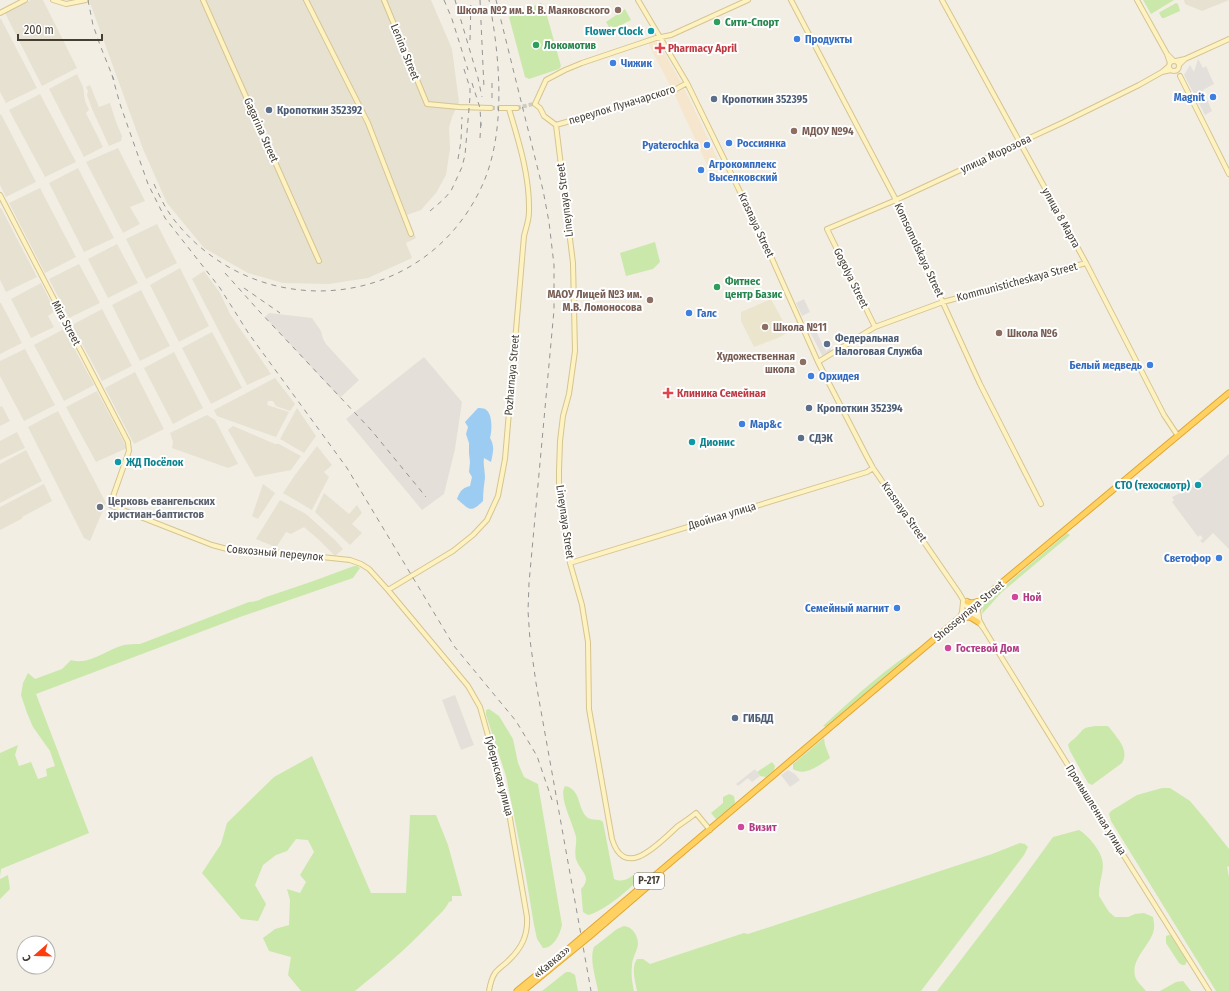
<svg xmlns="http://www.w3.org/2000/svg" width="1229" height="991" font-family="'Fira Sans Condensed',sans-serif">
	<style>
		.residential { fill: #e6e1d1 }
		.commercial { fill: #f6e6cd }
		.industrial { fill: #e4dfd9 }
		.education { fill: #ece5cd }
		.green { fill: #cae8aa }
		.parking { fill: #e3e0dc }
		.water { fill: #9dccf2 }
		.lines { fill: none; stroke-linecap: round; stroke-linejoin: round }
		.secondary-tunnel { stroke: #cfcbc0; stroke-width: 4; stroke-dasharray: 4 2; stroke-linecap: butt }
		.secondary-casing { stroke: #d4c592; stroke-width: 6 }
		.highway-casing { stroke: #e1a72e; stroke-width: 7 }
		.secondary { stroke: #fff2c1; stroke-width: 4 }
		.highway { stroke: #ffd162; stroke-width: 5 }
		.rail { stroke: #949494; stroke-width: 1; stroke-dasharray: 5 5; stroke-linecap: butt }
		.highway-bridge-casing { stroke: #e1a72e; stroke-width: 7; stroke-linecap: butt }
		.highway-bridge { stroke: #ffd162; stroke-width: 5 }
		.education-dot { fill: #8d6e63; stroke: #fff; stroke-width: 1.5 }
		.leisure-dot { fill: #2e9e5b; stroke: #fff; stroke-width: 1.5 }
		.culture-dot { fill: #0f9aa8; stroke: #fff; stroke-width: 1.5 }
		.shop-dot { fill: #3f7fe0; stroke: #fff; stroke-width: 1.5 }
		.health-dot { fill: #e0444e; stroke: #fff; stroke-width: 1.5 }
		.service-dot { fill: #5c6f8a; stroke: #fff; stroke-width: 1.5 }
		.worship-dot { fill: #6b7280; stroke: #fff; stroke-width: 1.5 }
		.hotel-dot { fill: #d1479c; stroke: #fff; stroke-width: 1.5 }
		.labels { text-anchor: middle; dominant-baseline: central; stroke-width: 4; stroke-linejoin: round; paint-order: stroke }
		.shield { fill: #fff; stroke: #7c7870; stroke-width: 1 }
		.shield-label { font-size: 10px; font-weight: bold; fill: #443e33 }
		.education-label { font-size: 11px; font-weight: bold; fill: #785e54; stroke: #fff; text-anchor: end }
		.leisure-label { font-size: 11px; font-weight: bold; fill: #27864d; stroke: #fff; text-anchor: start }
		.culture-label { font-size: 11px; font-weight: bold; fill: #0d838f; stroke: #fff; text-anchor: end }
		.shop-label { font-size: 11px; font-weight: bold; fill: #366cbe; stroke: #fff; text-anchor: start }
		.health-label { font-size: 11px; font-weight: bold; fill: #be3a42; stroke: #fff; text-anchor: start }
		.street-label { font-size: 11px; fill: #443e33; stroke: #fff }
		.service-label { font-size: 11px; font-weight: bold; fill: #4e5e75; stroke: #fff; text-anchor: start }
		.worship-label { font-size: 11px; font-weight: bold; fill: #5b616d; stroke: #fff; text-anchor: start }
		.hotel-label { font-size: 11px; font-weight: bold; fill: #b23c85; stroke: #fff; text-anchor: start }
	</style>
	<rect width="100%" height="100%" fill="#f2eee3"/>
	<!-- residential -->
	<path class="residential" d="M31 0H43L77 68 42 86 5 13Z
		M89 0H431L452 49 459 102 452 117 449 128 450 149 446 175 436 193 421 210 407 215 416 238 406 243 412 258 368 278 329 284 283 283 248 273 204 248 167 203 143 149Z
		M1184 0H1229L1202 11 1185 4Z
		M0 19H1L37 88 6 103 0 92Z
		M77 74 83 87 85 101 89 110 86 113 103 147 84 157 49 89Z
		M90 85 99 107 110 103 116 122 122 136 121 141 109 146 92 109 87 95 88 91 86 87Z
		M40 94 76 162 45 177 9 110Z
		M1 114 36 182 6 197 0 185V115Z
		M118 148 145 201 130 207 140 224 123 233 86 162Z
		M78 168 114 238 84 252 49 183Z
		M40 188 76 257 45 273 9 203Z
		M0 208H1L37 277 6 292 0 280Z
		M157 224 177 263 146 279 126 239Z
		M117 244 138 283 108 298 88 259Z
		M79 264 100 303 69 318 49 279Z
		M180 268 209 326 179 342 150 285Z
		M204 271 220 293 230 314 271 374 247 385 192 279Z
		M41 283 55 311 48 316 54 327 31 338 11 299Z
		M141 290 170 346 140 361 112 305Z
		M0 303H1L22 343 0 354Z
		M102 309 132 366 102 381 72 325Z
		M64 329 94 385 64 401 34 345Z
		M212 332 242 388 211 404 182 348Z
		M25 349 55 405 24 421 0 376V361Z
		M174 352 203 408 173 424 144 368Z
		M135 372 164 429 134 444 105 388Z
		M275 378 295 404 290 411 276 406 273 401H268L267 405 289 412 276 437 217 416 214 410Z
		M97 391 127 448 96 462 66 407Z
		M2 406 10 421 0 426V407Z
		M297 408 316 436 304 453 280 439Z
		M58 411 106 503 90 541 84 538 28 427Z
		M207 415 215 420 238 464 228 468 172 448 173 442 170 433Z
		M233 426 275 444H279L301 456 291 470 255 477 228 430Z
		M17 432 25 448 0 460V441Z
		M317 446 332 465 324 472 329 477 312 510 283 493 295 475Z
		M26 450 42 481 0 503V464Z
		M44 484 52 501 22 517 23 518 0 530V507Z
		M263 484 275 493 258 519 252 516Z
		M324 493 349 514 357 505 362 513 352 524 362 533 350 545 315 512Z
		M280 500 306 514 335 540 343 549 335 556 318 539 304 527 291 534 286 532 277 546H273L256 539Z"/>
	<!-- commercial -->
	<path class="commercial" d="M656 38 683 86 721 166 710 171 673 91 647 41Z"/>
	<!-- industrial -->
	<path class="industrial" d="M269 313 312 318 321 331 323 339 326 344 359 380 340 398 265 317Z
		M424 357 462 402 455 449 444 494 422 510 346 419Z
		M1229 454V549L1213 533 1203 543 1200 541 1203 538 1200 535 1198 537 1172 502 1174 500 1172 497 1188 489Z
		M455 695 474 745 461 750 442 700Z"/>
	<!-- education -->
	<path class="education" d="M771 299 789 332 778 338 754 347 741 321V312Z"/>
	<!-- green -->
	<path class="green" d="M1143 0H1174L1151 14Z
		M541 3 544 5 561 66 559 69 529 79 525 77 509 17Z
		M1176 3 1178 4 1180 11 1164 18H1162L1159 13 1160 12Z
		M625 9 631 20 613 29 612 26 609 27 606 22Z
		M655 242 660 262 653 269 626 276 620 253Z
		M1067 533 1070 535 1069 536 1002 592 982 614 983 605 987 601Z
		M354 566H357L360 568 353 578 240 617 36 694 89 833 1 869 0 877V753L18 745 15 755 19 766 31 762 38 779 47 776 46 769 55 766 50 751 33 727 27 713 21 695 23 683 28 673 35 679 62 669 71 660C89 666 107 649 124 645 129 644 135 644 140 644L249 602C258 602 264 597 272 595 300 586 327 576 354 566Z
		M925 644 827 727 823 726C855 697 887 666 925 644Z
		M489 709 499 716 513 739 518 763 524 777 538 784 562 925C560 934 554 948 543 948L537 939 534 925 525 871 506 776 486 715V710Z
		M1096 726H1107L1109 727C1117 738 1130 750 1122 763L1092 785 1088 783 1070 751 1068 745C1070 741 1072 741 1075 738 1085 729 1080 728 1096 726Z
		M824 738 825 745 830 758C819 765 806 777 793 769V764Z
		M312 756 371 893H406L410 815H436L448 845 462 896H452V901L449 902C444 912 436 917 429 925 406 949 381 970 355 991H301L288 975 291 957 269 951 263 938 275 929 289 925 290 900 287 889 300 893 306 882 300 875 314 852 308 840 296 839 287 851 276 855 263 865 255 885 266 904 258 921 241 919 202 873 221 844 227 823 274 777Z
		M772 762 775 766 774 770 766 777 760 776 757 772Z
		M565 786C582 789 577 810 588 818 593 821 599 818 603 822L614 879C624 884 631 876 639 872L642 875C632 888 603 912 588 915L583 912 581 889C584 886 586 883 586 878 584 871 578 866 576 859 574 851 577 844 576 837 573 823 558 797 565 786Z
		M1162 788H1170L1190 801 1206 820 1229 849V866L1227 867 1229 877V991H1216L1111 821 1109 814 1111 811 1137 795Z
		M729 794 734 796 735 802 734 805 716 819 711 813 723 803V797Z
		M1079 830C1084 833 1089 838 1093 843 1111 866 1099 871 1099 896L1109 912 1115 917H1128L1135 914 1144 913 1153 917C1154 923 1155 928 1153 933 1148 947 1131 960 1135 976 1136 981 1143 987 1146 991H937L1016 888 1053 837Z
		M1020 843 1025 844 1028 847 1024 855 921 991H637C635 981 631 967 637 959H643L650 964 744 933 748 934 992 854Z
		M8 875 10 889 0 899V879Z
		M624 926C633 927 638 936 638 944 637 952 632 958 632 966 631 975 632 982 634 991H598C596 978 589 960 594 947L617 929Z
		M1169 935 1171 936 1187 961 1185 965H1182L1179 963 1166 943V936Z
		M566 972H570L575 975 578 991H542Z
		M1183 981 1191 991H1160L1176 982Z"/>
	<!-- parking -->
	<path class="parking" d="M1198 59 1203 68 1206 66 1214 84 1203 90 1212 111 1205 115 1184 75 1190 65 1194 72Z
		M804 299 810 312 802 316 796 303Z
		M815 329 826 351 830 348 832 352 823 357 811 334 810 333Z
		M755 769 760 776 752 782 748 778 738 786 736 784Z
		M788 770 795 774 800 780 790 787 781 775Z"/>
	<!-- water -->
	<path class="water" d="M478 408C481 408 483 408 485 409 493 413 492 431 490 438 495 446 493 453 491 462L484 458C483 465 485 471 485 478 484 485 483 493 483 501 470 514 469 509 457 499 460 491 462 488 470 486L472 477 469 472 470 462 469 453V443L466 434 468 427 465 422Z"/>
	<g class="lines">
		<!-- secondary-tunnel -->
		<path class="secondary-tunnel" d="M491 108H500
			M517 108 533 104"/>
		<!-- secondary casing -->
		<g class="secondary-casing">
			<path id="secondary" d="M53 0 66 4 86 0
				M203 0 319 261
				M306 0 368 123 411 234
				M384 0 427 104 459 107 491 108
				M638 0 687 83 765 243 818 362 866 455 873 468 959 593 969 610 984 629
				M791 0 896 200 980 384 1041 504
				M942 0 1086 263 1164 415 1178 436
				M1137 0 1167 54
				M0 13 25 0
				M1185 59 1229 39
				M1169 66a5 5 0 1 1 10 0a5 5 0 1 1-10 0Z
				M1176 61 1185 59 1179 65
				M1170 63 1167 54 1174 61
				M1169 66 1162 72 1171 70
				M1180 76 1229 174
				M535 104 540 108 544 116 556 125 573 263 575 351 569 394 563 416 560 441 559 471V498L570 563 582 605 588 642 589 709 612 839C625 882 660 842 678 826 684 822 690 818 696 813L710 830
				M535 104 546 80 565 70 582 63 656 38 671 35 748 0
				M500 108H517
				M556 125 671 92 687 83
				M0 195 128 442 129 451 110 505 212 545 231 550H247L303 555 350 560 361 564 369 569 388 590 468 686 480 707 508 807 527 917C528 935 522 948 508 961 504 965 498 969 495 973 491 979 490 985 489 991
				M875 327 827 229 896 200 1064 122 1139 85 1162 72
				M818 362 875 327 943 302 1086 263
				M570 563 867 472 873 468
				M388 590 453 551 473 535 487 520 498 496 505 459 524 236C526 228 529 220 529 212 530 177 519 142 509 109
				M967 601 977 616 984 629 1119 848 1209 991
				M960 617 962 612 963 602
				M979 618 978 610 982 600"/>
		</g>
		<!-- highway casing -->
		<g class="highway-casing">
			<path id="highway" d="M967 602 972 603 979 601
				M960 618 970 617 978 622
				M587 933 957 620 1229 393
				M590 936 661 875
				M517 991 566 951
				M523 991 568 954"/>
		</g>
		<!-- secondary -->
		<use href="#secondary" class="secondary"/>
		<!-- highway -->
		<use href="#highway" class="highway"/>
		<!-- rail -->
		<path class="rail" d="M88 0 93 25 100 45 114 80
			M444 0 452 19 468 70
			M455 0 478 78 482 97
			M480 0 484 88
			M496 0 543 190 549 222 554 265V310L529 583 528 611 530 640 536 683 591 991
			M470 40 471 0
			M112 75 120 104 148 184 165 218 220 288 249 334 347 468 454 646 516 721 537 756 552 800
			M472 83 480 108 481 126
			M492 98V82
			M480 138 481 121
			M458 159 461 141 462 117
			M154 184C160 197 166 210 175 221 259 326 423 311 481 188 507 134 500 57 489 0
			M430 211 444 199 451 191 462 167 465 155 470 97V88L463 66
			M225 273 259 311 372 431 426 497
			M244 288 280 313"/>
		<!-- highway-bridge casing -->
		<g class="highway-bridge-casing">
			<path id="highway-bridge" d="M566 951 587 933
				M568 954 590 936"/>
		</g>
		<!-- highway-bridge -->
		<use href="#highway-bridge" class="highway-bridge"/>
	</g>
	<!-- markers -->
	<g class="education-dot">
		<circle cx="618" cy="10" r="4"/>
		<circle cx="794" cy="131" r="4"/>
		<circle cx="650" cy="300" r="4"/>
		<circle cx="765" cy="327" r="4"/>
		<circle cx="999" cy="333" r="4"/>
		<circle cx="803" cy="362" r="4"/>
	</g>
	<g class="leisure-dot">
		<circle cx="717" cy="22" r="4"/>
		<circle cx="536" cy="45" r="4"/>
		<circle cx="717" cy="287" r="4"/>
	</g>
	<g class="culture-dot">
		<circle cx="651" cy="31" r="4"/>
		<circle cx="692" cy="442" r="4"/>
		<circle cx="118" cy="462" r="4"/>
		<circle cx="1198" cy="485" r="4"/>
	</g>
	<g class="shop-dot">
		<circle cx="797" cy="39" r="4"/>
		<circle cx="613" cy="63" r="4"/>
		<circle cx="1213" cy="97" r="4"/>
		<circle cx="729" cy="143" r="4"/>
		<circle cx="707" cy="145" r="4"/>
		<circle cx="701" cy="170" r="4"/>
		<circle cx="689" cy="313" r="4"/>
		<circle cx="1150" cy="365" r="4"/>
		<circle cx="811" cy="376" r="4"/>
		<circle cx="742" cy="424" r="4"/>
		<circle cx="1219" cy="558" r="4"/>
		<circle cx="897" cy="608" r="4"/>
	</g>
	<g class="health-dot">
		<path d="M658 42h4v4h4v4h-4v4h-4v-4h-4v-4h4z"/>
		<path d="M666 387h4v4h4v4h-4v4h-4v-4h-4v-4h4z"/>
	</g>
	<g class="service-dot">
		<circle cx="714" cy="99" r="4"/>
		<circle cx="269" cy="110" r="4"/>
		<circle cx="827" cy="344" r="4"/>
		<circle cx="809" cy="408" r="4"/>
		<circle cx="801" cy="438" r="4"/>
		<circle cx="735" cy="718" r="4"/>
	</g>
	<circle class="worship-dot" cx="100" cy="507" r="4"/>
	<g class="hotel-dot">
		<circle cx="1015" cy="597" r="4"/>
		<circle cx="948" cy="648" r="4"/>
		<circle cx="741" cy="827" r="4"/>
	</g>
	<g class="labels">
		<!-- shield labels -->
		<rect class="shield" x="634" y="873" width="30" height="16" rx="3"/>
		<g class="shield-label">
			<text x="649" y="881">Р-217</text>
		</g>
		<!-- education labels -->
		<g class="education-label">
			<text x="610" y="10">Школа №2 им. В. В. Маяковского</text>
			<text x="802" y="131" text-anchor="start">МДОУ №94</text>
			<text x="642" y="294">МАОУ Лицей №3 им.<tspan x="642" dy="13">М.В. Ломоносова</tspan></text>
			<text x="773" y="327" text-anchor="start">Школа №11</text>
			<text x="1007" y="333" text-anchor="start">Школа №6</text>
			<text x="795" y="356">Художественная<tspan x="795" dy="13">школа</tspan></text>
		</g>
		<!-- leisure labels -->
		<g class="leisure-label">
			<text x="725" y="22">Сити-Спорт</text>
			<text x="544" y="45">Локомотив</text>
			<text x="725" y="281">Фитнес<tspan x="725" dy="13">центр Базис</tspan></text>
		</g>
		<!-- culture labels -->
		<g class="culture-label">
			<text x="643" y="31">Flower Clock</text>
			<text x="700" y="442" text-anchor="start">Дионис</text>
			<text x="126" y="462" text-anchor="start">ЖД Посёлок</text>
			<text x="1190" y="485">СТО (техосмотр)</text>
		</g>
		<!-- shop labels -->
		<g class="shop-label">
			<text x="805" y="39">Продукты</text>
			<text x="621" y="63">Чижик</text>
			<text x="1205" y="97" text-anchor="end">Magnit</text>
			<text x="737" y="143">Россиянка</text>
			<text x="699" y="145" text-anchor="end">Pyaterochka</text>
			<text x="709" y="164">Агрокомплекс<tspan x="709" dy="13">Выселковский</tspan></text>
			<text x="697" y="313">Галс</text>
			<text x="1142" y="365" text-anchor="end">Белый медведь</text>
			<text x="819" y="376">Орхидея</text>
			<text x="750" y="424">Мар&amp;с</text>
			<text x="1211" y="558" text-anchor="end">Светофор</text>
			<text x="889" y="608" text-anchor="end">Семейный магнит</text>
		</g>
		<!-- health labels -->
		<g class="health-label">
			<text x="668" y="48">Pharmacy April</text>
			<text x="677" y="393">Клиника Семейная</text>
		</g>
		<!-- street labels -->
		<g class="street-label">
			<text transform="translate(405 52) rotate(68)">Lenina Street</text>
			<text transform="translate(622 105) rotate(-17)">переулок Луначарского</text>
			<text transform="translate(261 130) rotate(66)">Gagarina Street</text>
			<text transform="translate(996 154) rotate(-25)">улица Морозова</text>
			<text transform="translate(565 200) rotate(-97)">Lineynaya Street</text>
			<text transform="translate(1061 218) rotate(61)">улица 8 Марта</text>
			<text transform="translate(756 225) rotate(65)">Krasnaya Street</text>
			<text transform="translate(919 250) rotate(65)">Komsomolskaya Street</text>
			<text transform="translate(851 278) rotate(64)">Gogolya Street</text>
			<text transform="translate(1017 282) rotate(-15)">Kommunisticheskaya Street</text>
			<text transform="translate(66 323) rotate(62)">Mira Street</text>
			<text transform="translate(512 375) rotate(-85)">Pozharnaya Street</text>
			<text transform="translate(904 512) rotate(55)">Krasnaya Street</text>
			<text transform="translate(722 516) rotate(-17)">Двойная улица</text>
			<text transform="translate(565 522) rotate(82)">Lineynaya Street</text>
			<text transform="translate(275 553) rotate(5)">Совхозный переулок</text>
			<text transform="translate(969 611) rotate(-40)">Shosseynaya Street</text>
			<text transform="translate(499 776) rotate(75)">Губернская улица</text>
			<text transform="translate(1096 810) rotate(58)">Промышленная улица</text>
			<text transform="translate(552 962) rotate(-40)">«Кавказ»</text>
		</g>
		<!-- service labels -->
		<g class="service-label">
			<text x="722" y="99">Кропоткин 352395</text>
			<text x="277" y="110">Кропоткин 352392</text>
			<text x="835" y="338">Федеральная<tspan x="835" dy="13">Налоговая Служба</tspan></text>
			<text x="817" y="408">Кропоткин 352394</text>
			<text x="809" y="438">СДЭК</text>
			<text x="743" y="718">ГИБДД</text>
		</g>
		<!-- worship labels -->
		<g class="worship-label">
			<text x="108" y="501">Церковь евангельских<tspan x="108" dy="13">христиан-баптистов</tspan></text>
		</g>
		<!-- hotel labels -->
		<g class="hotel-label">
			<text x="1023" y="597">Ной</text>
			<text x="956" y="648">Гостевой Дом</text>
			<text x="749" y="827">Визит</text>
		</g>
	</g>
	<!-- north arrow -->
	<g transform="translate(36 955) rotate(250)"><circle r="19" fill="#ffffff" stroke="#b4b2ad"/>
	<path d="M0-3L7 15L0 10L-7 15Z" fill="#ff3c0e"/>
	<text y="-6" font-size="11" font-weight="bold" text-anchor="middle" fill="#443e33">С</text>
	</g>
	<!-- scale -->
	<path d="M18 34v6h84v-6" fill="none" stroke="#443e33" stroke-width="2"/>
	<text x="24" y="34" font-size="12" fill="#443e33" stroke="#ffffff" stroke-width="3" paint-order="stroke">200 m</text>
</svg>
